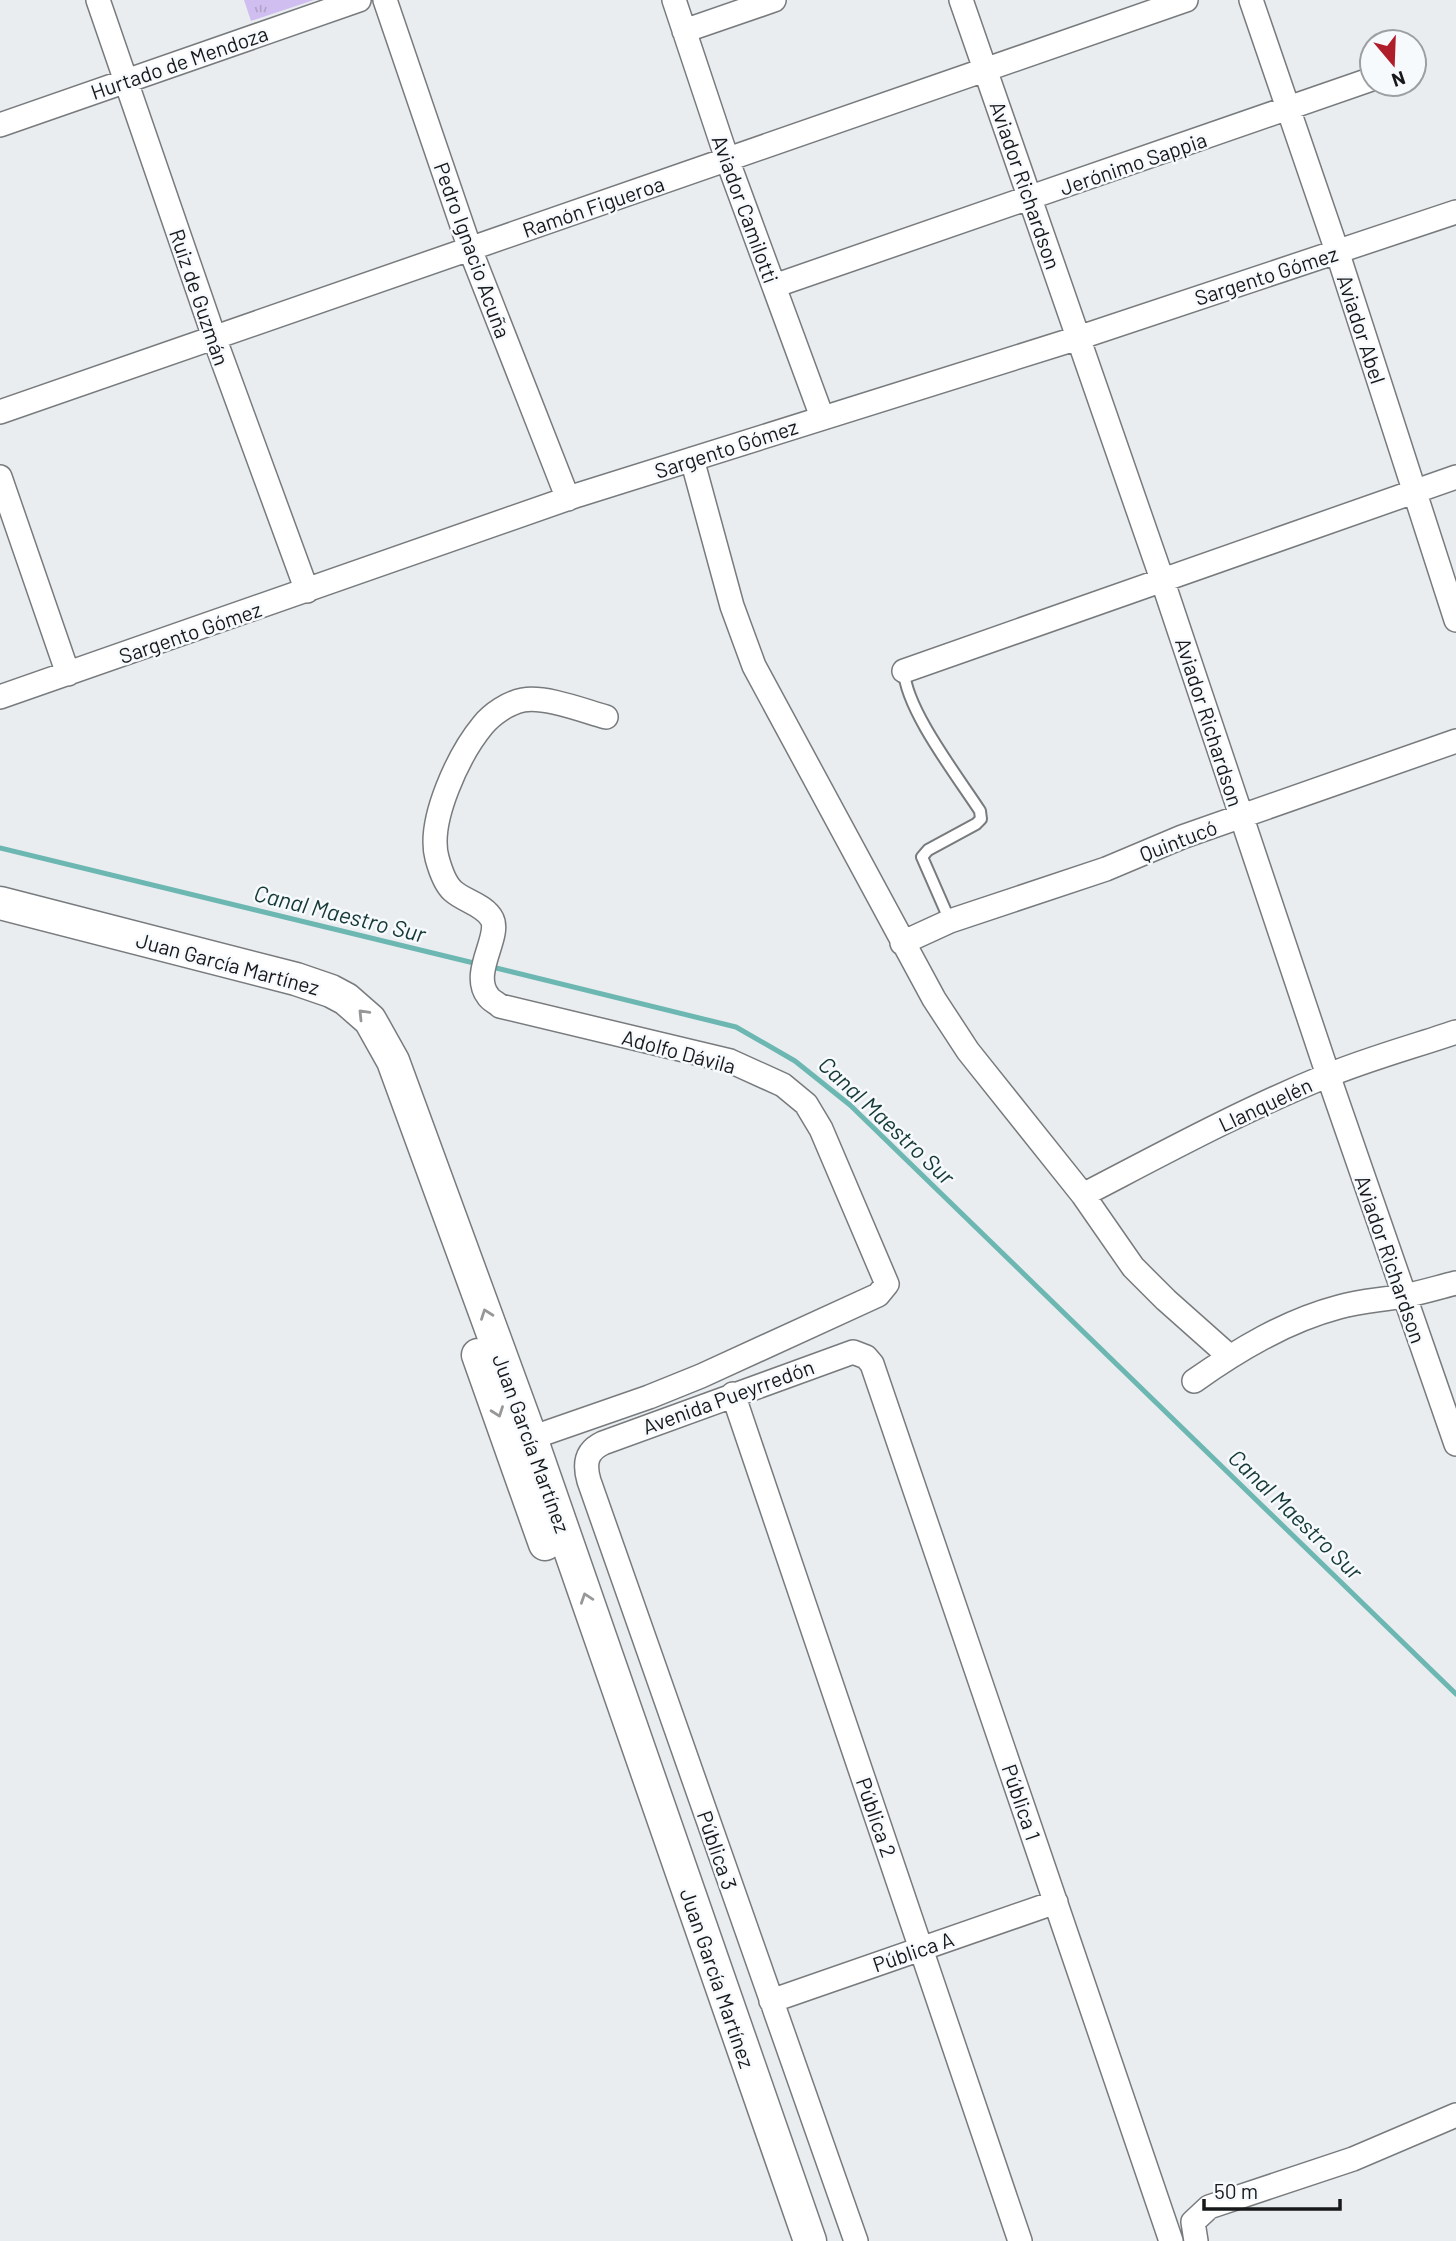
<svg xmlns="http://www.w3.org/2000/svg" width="1456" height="2241" font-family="Barlow,sans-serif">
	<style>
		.park { fill: url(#park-tufts) }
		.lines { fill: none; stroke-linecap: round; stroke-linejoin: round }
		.stream { stroke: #6db7b2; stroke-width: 5 }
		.lane-casing { stroke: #787b7d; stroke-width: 14 }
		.street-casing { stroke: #787b7d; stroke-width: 26 }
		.secondary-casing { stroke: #787b7d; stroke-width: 35 }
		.lane { stroke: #fff; stroke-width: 10 }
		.street { stroke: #fff; stroke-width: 23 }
		.secondary { stroke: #fff; stroke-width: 32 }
		.oneway { stroke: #979798 }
		.labels { text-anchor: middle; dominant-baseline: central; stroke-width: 5; stroke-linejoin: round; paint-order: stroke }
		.street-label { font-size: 21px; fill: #171819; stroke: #f7fafd }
		.water-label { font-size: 23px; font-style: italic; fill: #143836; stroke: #f7fafd }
	</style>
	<defs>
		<pattern id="park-tufts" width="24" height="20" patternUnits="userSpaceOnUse" patternTransform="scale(1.75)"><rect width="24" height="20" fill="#cfbeef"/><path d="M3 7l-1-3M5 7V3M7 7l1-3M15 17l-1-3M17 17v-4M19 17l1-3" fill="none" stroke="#b1a3cc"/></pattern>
	</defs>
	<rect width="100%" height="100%" fill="#e9edf0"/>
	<!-- park -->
	<path class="park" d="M244 0H314L251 21Z"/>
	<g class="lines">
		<!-- stream -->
		<path class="stream" d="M0 848 478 964
			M488 966 736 1027 795 1061 850 1105 1456 1694"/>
		<!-- lane casing -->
		<g class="lane-casing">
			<path id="lane" d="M904 671C906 710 958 777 980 811L981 819 976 824 928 850 922 857 950 921"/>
		</g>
		<!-- street casing -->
		<g class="street-casing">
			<path id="street" d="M98 0 214 337 307 591
				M385 0 470 249 568 499
				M674 0 727 159 822 417
				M961 0 1163 582 1328 1075 1456 1444
				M1251 0 1337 251 1456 620
				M684 31 774 0
				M0 125 359 0
				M774 286 1372 79
				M0 412 1186 0
				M692 459 732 606 754 666 934 999 968 1051 1083 1195 1133 1267 1166 1300 1229 1356
				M0 477 68 674
				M904 671 1456 477
				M0 697 578 495 1078 338 1456 212
				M902 943 950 921 1106 869 1182 837 1456 741
				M1083 1195C1162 1154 1241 1111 1324 1077 1367 1059 1412 1047 1456 1032
				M1194 1381C1238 1350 1286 1321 1339 1307 1360 1301 1382 1300 1403 1296 1421 1293 1439 1287 1456 1283
				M733 1394 1020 2241
				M531 1438 649 1397 701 1376 878 1295 887 1284 821 1129 806 1104 783 1085 730 1061 500 1006C497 1003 490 1000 488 996 470 973 501 937 492 919 485 905 464 901 453 891 445 884 440 869 437 858 427 821 459 754 483 725 492 714 508 703 523 700 546 696 584 711 606 717
				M771 2001 1056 1902
				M856 2241 589 1481C584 1464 586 1451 603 1443L853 1352 866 1357 872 1364 1171 2241
				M1196 2241 1193 2222 1209 2207 1353 2159 1456 2115"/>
		</g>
		<!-- secondary casing -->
		<g class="secondary-casing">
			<path id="secondary" d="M0 903 296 979 331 991 346 999 370 1020 393 1061 531 1438 810 2241
				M478 1355 545 1544"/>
		</g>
		<!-- lane -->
		<use href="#lane" class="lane"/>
		<!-- street -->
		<use href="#street" class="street"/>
		<!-- secondary -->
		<use href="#secondary" class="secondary"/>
	</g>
	<!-- one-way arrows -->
	<defs><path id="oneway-chevron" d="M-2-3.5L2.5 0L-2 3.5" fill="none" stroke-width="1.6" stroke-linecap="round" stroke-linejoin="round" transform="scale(1.75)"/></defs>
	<g class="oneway">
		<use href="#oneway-chevron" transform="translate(363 1014) rotate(-134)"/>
		<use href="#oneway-chevron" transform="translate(486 1314) rotate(-110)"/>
		<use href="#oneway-chevron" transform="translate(498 1412) rotate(70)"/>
		<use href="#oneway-chevron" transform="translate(586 1598) rotate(-109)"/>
	</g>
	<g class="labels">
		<!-- street labels -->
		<g class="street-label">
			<text transform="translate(179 62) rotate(-19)">Hurtado de Mendoza</text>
			<text transform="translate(1133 163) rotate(-19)">Jerónimo Sappia</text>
			<text transform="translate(1026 185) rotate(71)">Aviador Richardson</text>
			<text transform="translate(593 206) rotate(-19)">Ramón Figueroa</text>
			<text transform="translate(746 209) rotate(70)">Aviador Camilotti</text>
			<text transform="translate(473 250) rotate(70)">Pedro Ignacio Acuña</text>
			<text transform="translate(1266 275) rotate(-18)">Sargento Gómez</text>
			<text transform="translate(200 297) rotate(71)">Ruiz de Guzmán</text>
			<text transform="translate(1362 329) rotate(72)">Aviador Abel</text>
			<text transform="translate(726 448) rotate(-18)">Sargento Gómez</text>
			<text transform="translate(190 632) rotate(-19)">Sargento Gómez</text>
			<text transform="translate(1210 722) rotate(72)">Aviador Richardson</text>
			<text transform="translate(1178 840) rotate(-21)">Quintucó</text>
			<text transform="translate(228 963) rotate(15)">Juan García Martínez</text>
			<text transform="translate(679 1051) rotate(15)">Adolfo Dávila</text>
			<text transform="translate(1265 1104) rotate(-25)">Llanquelén</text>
			<text transform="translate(1391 1259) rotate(71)">Aviador Richardson</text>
			<text transform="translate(728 1396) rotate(-20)">Avenida Pueyrredón</text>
			<text transform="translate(532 1443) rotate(70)">Juan García Martínez</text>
			<text transform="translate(1022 1802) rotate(71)">Pública 1</text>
			<text transform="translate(877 1817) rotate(71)">Pública 2</text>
			<text transform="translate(718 1850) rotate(71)">Pública 3</text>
			<text transform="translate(913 1951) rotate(-19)">Pública A</text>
			<text transform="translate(718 1978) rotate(71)">Juan García Martínez</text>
		</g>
		<!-- water labels -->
		<g class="water-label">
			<text transform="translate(340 913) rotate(14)">Canal Maestro Sur</text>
			<text transform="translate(887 1120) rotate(43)">Canal Maestro Sur</text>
			<text transform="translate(1296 1514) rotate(44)">Canal Maestro Sur</text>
		</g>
	</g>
	<!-- north arrow -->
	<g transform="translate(1393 63) rotate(161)"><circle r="33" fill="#f7fafd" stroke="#9da0a2" stroke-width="2"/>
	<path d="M0-5L12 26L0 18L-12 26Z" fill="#b01d2a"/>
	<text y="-10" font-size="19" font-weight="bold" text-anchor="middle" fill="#171819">N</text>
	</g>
	<!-- scale -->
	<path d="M1204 2199v10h136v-10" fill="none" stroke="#171819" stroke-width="3.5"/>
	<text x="1214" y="2199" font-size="21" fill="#171819" stroke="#f7fafd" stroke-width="5" paint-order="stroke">50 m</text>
</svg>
